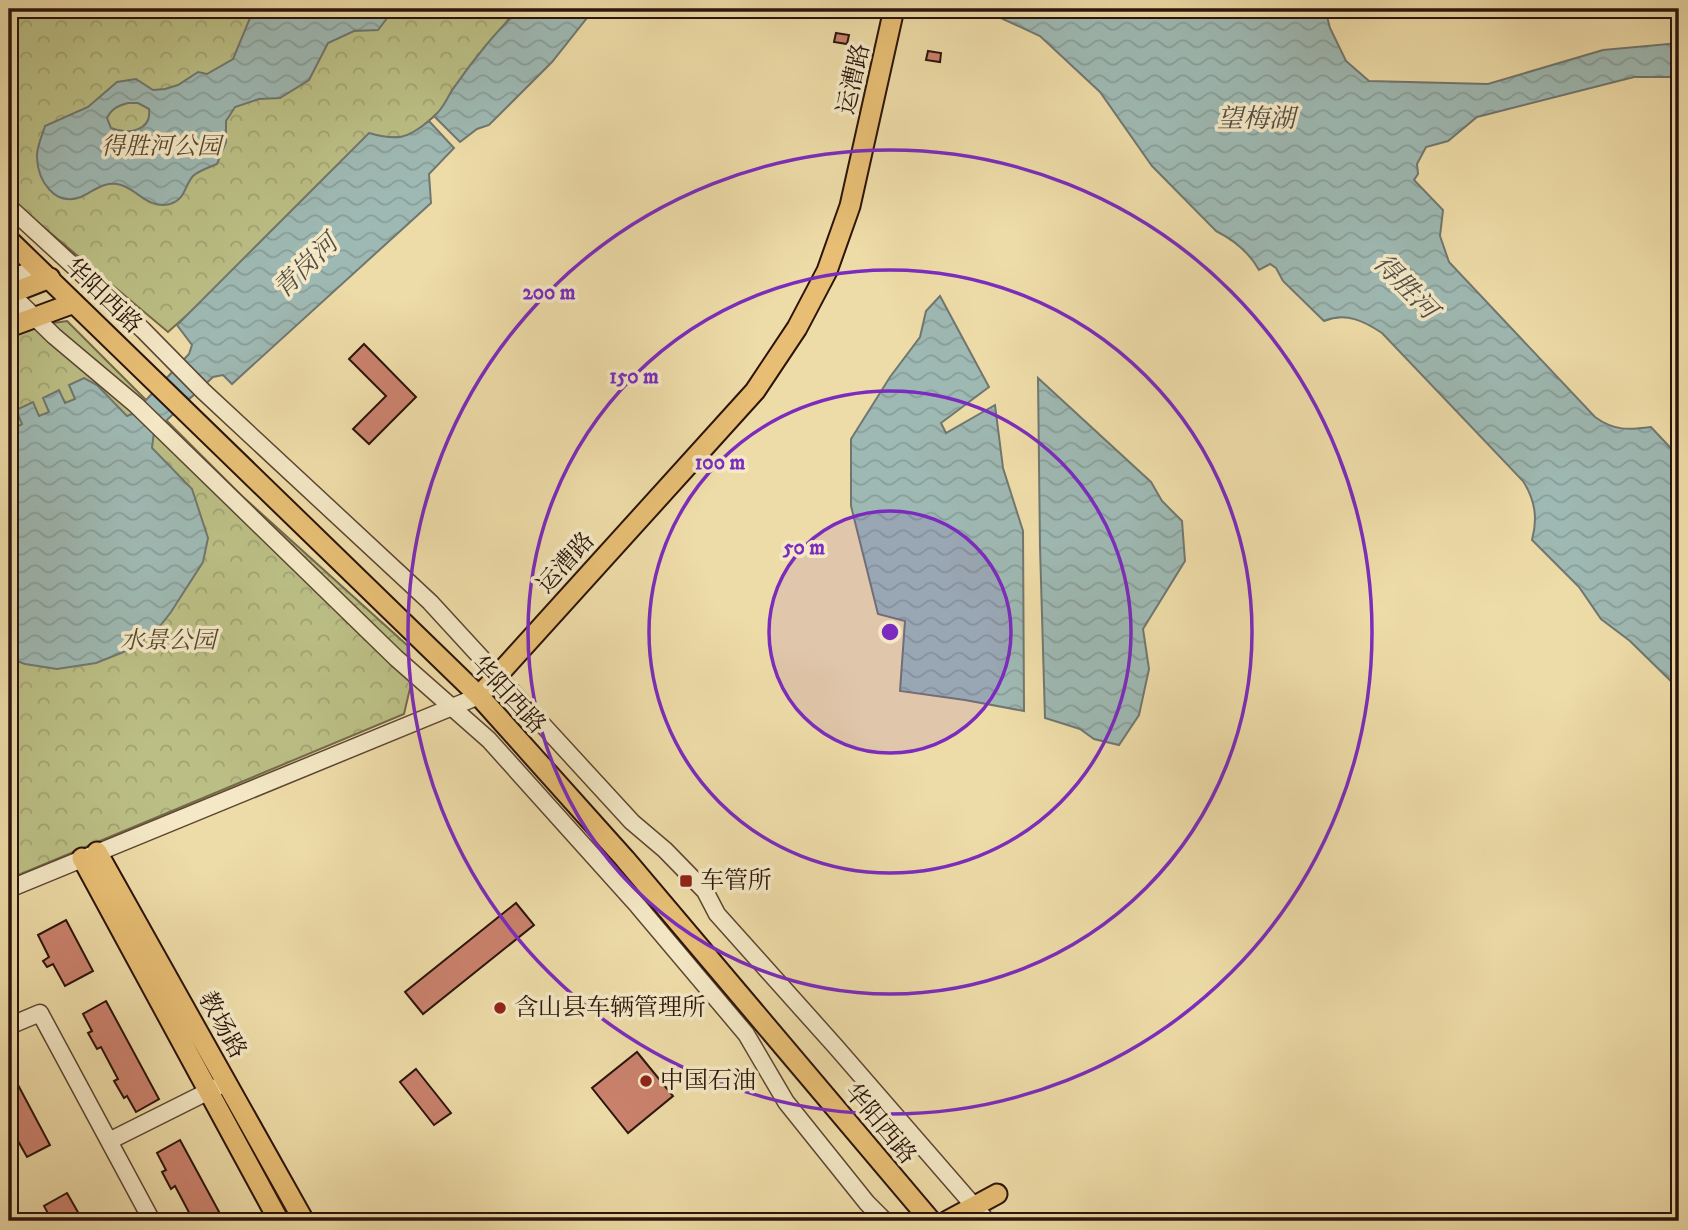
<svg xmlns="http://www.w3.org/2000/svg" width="1688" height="1230" font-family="'IM FELL DW Pica','Noto Serif SC',serif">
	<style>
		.park { fill: url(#park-crowns); stroke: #736a48; stroke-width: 2 }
		.water { fill: url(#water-waves); stroke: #707770; stroke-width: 2; fill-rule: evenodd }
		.building { fill: #cb826e; stroke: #2b140b; stroke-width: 2 }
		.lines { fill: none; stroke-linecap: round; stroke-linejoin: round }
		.minor-casing { stroke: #5c4632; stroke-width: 19 }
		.major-casing { stroke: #2b140b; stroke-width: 23 }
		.minor { stroke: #f4e8c6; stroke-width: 16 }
		.major { stroke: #e7be74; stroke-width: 19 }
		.ring { fill: none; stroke: #7b2cbf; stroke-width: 3.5 }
		.poi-dot { fill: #8f2418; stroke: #f4e8c6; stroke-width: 2.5 }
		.labels { text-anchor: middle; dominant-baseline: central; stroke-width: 7; stroke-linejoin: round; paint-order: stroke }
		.street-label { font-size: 24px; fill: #2b140b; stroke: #f4e8c6 }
		.park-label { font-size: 24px; font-style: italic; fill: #564730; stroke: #f4e8c6 }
		.poi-label { font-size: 24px; fill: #2b140b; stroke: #f4e8c6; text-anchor: start }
		.water-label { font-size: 26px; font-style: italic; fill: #534e46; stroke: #f4e8c6 }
		.centre { fill: #7b2cbf; stroke: #f4e8c6; stroke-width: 3.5 }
		.ring-label { font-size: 21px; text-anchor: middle; font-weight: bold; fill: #7b2cbf; stroke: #f4e8c6; stroke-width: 7; stroke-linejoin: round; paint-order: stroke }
	</style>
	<defs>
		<pattern id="park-crowns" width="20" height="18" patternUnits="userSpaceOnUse" patternTransform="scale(1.75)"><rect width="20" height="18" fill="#bbbf85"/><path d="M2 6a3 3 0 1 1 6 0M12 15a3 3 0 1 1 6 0" fill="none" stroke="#a1a372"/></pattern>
		<pattern id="water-waves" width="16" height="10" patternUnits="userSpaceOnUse" patternTransform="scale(1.75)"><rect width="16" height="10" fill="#9eb9b3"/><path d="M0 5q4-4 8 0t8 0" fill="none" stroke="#889e99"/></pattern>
	</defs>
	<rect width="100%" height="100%" fill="#eedca8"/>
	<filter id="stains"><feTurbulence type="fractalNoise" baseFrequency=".00286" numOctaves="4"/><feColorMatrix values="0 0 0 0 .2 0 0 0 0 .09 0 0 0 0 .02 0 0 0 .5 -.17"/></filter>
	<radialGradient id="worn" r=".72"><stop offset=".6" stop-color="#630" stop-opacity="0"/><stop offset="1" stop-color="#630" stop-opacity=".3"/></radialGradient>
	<!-- park -->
	<path class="park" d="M9 9H521L508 20 452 90 444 108 413 134 403 137 386 138 168 332 9 198Z
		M67 321 242 496 408 646 411 684 404 714 9 879V336L39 325Z"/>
	<!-- water -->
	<path class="water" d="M259 9H394L378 30 354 31 328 43 309 80 280 98 259 99 235 107 226 121V142L217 164C210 167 198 171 193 176 184 186 186 199 170 204 149 210 138 190 121 185 105 180 94 191 81 197 54 207 38 180 37 158 36 148 42 136 45 126L88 107 117 82 136 79 153 90 165 89 178 85 198 72 207 74 233 59 250 18ZM128 103H138L149 109C152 131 128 135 111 128L107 118C112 108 118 106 128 103Z
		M521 9H594L552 62 489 125 477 129 460 142 434 116C444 108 446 99 453 89 470 64 498 28 521 9Z
		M981 9H1325L1330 28 1346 61 1369 81 1488 84 1603 50 1679 43V77H1634L1477 117 1448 141 1426 147 1417 164 1418 174 1414 180 1443 210 1440 236 1449 262 1595 417C1614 431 1629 430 1651 427L1679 457V689L1630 641 1601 619 1579 587 1532 540C1538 518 1535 500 1523 481L1382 333C1364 321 1346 312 1324 321L1283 281 1276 268 1270 264 1259 270C1249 252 1234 240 1216 231L1152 166 1100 92 1040 36Z
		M429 121 454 148 429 174 431 203 232 384 223 375 213 377 154 432 152 448 192 489 208 538 203 562 171 612 156 631 131 649 96 663 57 669 25 664 9 658V420L13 429 22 424 16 410 33 402 39 416 49 412 43 398 59 390 65 403 75 399 69 385 84 378 97 385 127 416 134 413 189 354 192 345 177 325 369 133C397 141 407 139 429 121Z
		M940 296 989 387 941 423 946 433 995 405 1003 468 1023 531 1024 711 965 700 900 691 905 621 878 614 851 506V439L890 377 920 337 926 311Z
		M1038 378 1151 482 1162 501 1182 521 1185 561 1143 629 1149 669 1139 715 1119 745 1094 739 1080 729 1045 718 1040 547Z"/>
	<!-- building -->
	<path class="building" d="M836 33 849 35 847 44 834 42Z
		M928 51 941 53 940 62 926 60Z
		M364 344 416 397 369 444 353 429 386 396 349 359Z
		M516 903 534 925 423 1014 405 992Z
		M66 920 93 971 65 986 53 964 47 967 43 961 49 957 38 935Z
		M106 1001 159 1099 136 1112 127 1096 124 1098 114 1081 118 1079 101 1047 97 1049 88 1033 92 1031 83 1014Z
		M637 1052 673 1096 628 1133 592 1088Z
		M9 1068 50 1145 27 1157 18 1141 15 1143 9 1132Z
		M416 1069 451 1113 434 1125 400 1082Z
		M180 1140 224 1221H189L192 1218 175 1186 171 1189 162 1172 166 1170 157 1153Z
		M67 1193 83 1221H52L44 1206Z"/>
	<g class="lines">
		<!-- minor casing -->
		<g class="minor-casing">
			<path id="minor" d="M9 207 143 330 203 391 430 602 632 822 665 850 705 891 717 914 836 1047 987 1221
				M9 278 38 268
				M9 292 54 336 136 405 396 658 489 740 638 906 746 1034 786 1102 867 1203 885 1221
				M9 889 479 696
				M9 1026 40 1013 152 1221
				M109 1141 219 1086"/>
		</g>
		<!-- major casing -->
		<g class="major-casing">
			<path id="major" d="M9 240 479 696 625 859 931 1221
				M9 294 50 278
				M9 327 74 303
				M479 696 755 391 797 328 827 271 850 206 894 9
				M97 852 304 1221
				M82 858 279 1221
				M947 1221 997 1194"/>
		</g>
		<!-- minor -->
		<use href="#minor" class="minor"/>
		<!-- major -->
		<use href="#major" class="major"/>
	</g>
	<!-- distance rings -->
	<circle cx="890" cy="632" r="121" fill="#7b2cbf" fill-opacity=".12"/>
	<g class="ring">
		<circle cx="890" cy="632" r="121"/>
		<circle cx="890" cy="632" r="241"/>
		<circle cx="890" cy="632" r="362"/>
		<circle cx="890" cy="632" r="482"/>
	</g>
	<!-- markers -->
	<g class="poi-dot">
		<rect x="679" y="874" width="14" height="14" rx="3.5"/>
		<circle cx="500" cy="1008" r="7"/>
		<circle cx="646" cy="1081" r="7"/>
	</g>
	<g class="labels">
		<!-- street labels -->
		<g class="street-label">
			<text transform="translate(854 79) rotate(-77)">运漕路</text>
			<text transform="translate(103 296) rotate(44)">华阳西路</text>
			<text transform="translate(566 563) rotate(-48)">运漕路</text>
			<text transform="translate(508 695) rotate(47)">华阳西路</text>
			<text transform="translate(222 1025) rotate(61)">教场路</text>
			<text transform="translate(880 1124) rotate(50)">华阳西路</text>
		</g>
		<!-- park labels -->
		<g class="park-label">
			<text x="161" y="147">得胜河公园</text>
			<text x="168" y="641">水景公园</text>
		</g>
		<!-- poi labels -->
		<g class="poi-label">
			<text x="700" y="881">车管所</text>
			<text x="514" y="1008">含山县车辆管理所</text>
			<text x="660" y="1081">中国石油</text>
		</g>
		<!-- water labels -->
		<g class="water-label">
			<text x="1256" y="119">望梅湖</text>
			<text transform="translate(306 267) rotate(-44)">青岗河</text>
			<text transform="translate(1405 287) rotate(46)">得胜河</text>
		</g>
	</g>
	<circle cx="890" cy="632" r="10" class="centre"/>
	<g class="ring-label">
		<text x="549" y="299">200 m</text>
		<text x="634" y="383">150 m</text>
		<text x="720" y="469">100 m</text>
		<text x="804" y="554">50 m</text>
	</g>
	<!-- margin -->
	<rect width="1688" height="1230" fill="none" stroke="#eedca8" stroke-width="35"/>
	<rect x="10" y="10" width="1667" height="1209" fill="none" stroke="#2b140b" stroke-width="3.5"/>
	<rect x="18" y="18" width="1653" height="1195" fill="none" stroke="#2b140b" stroke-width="2"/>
	<rect width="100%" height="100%" filter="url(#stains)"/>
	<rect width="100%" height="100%" fill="url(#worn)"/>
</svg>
